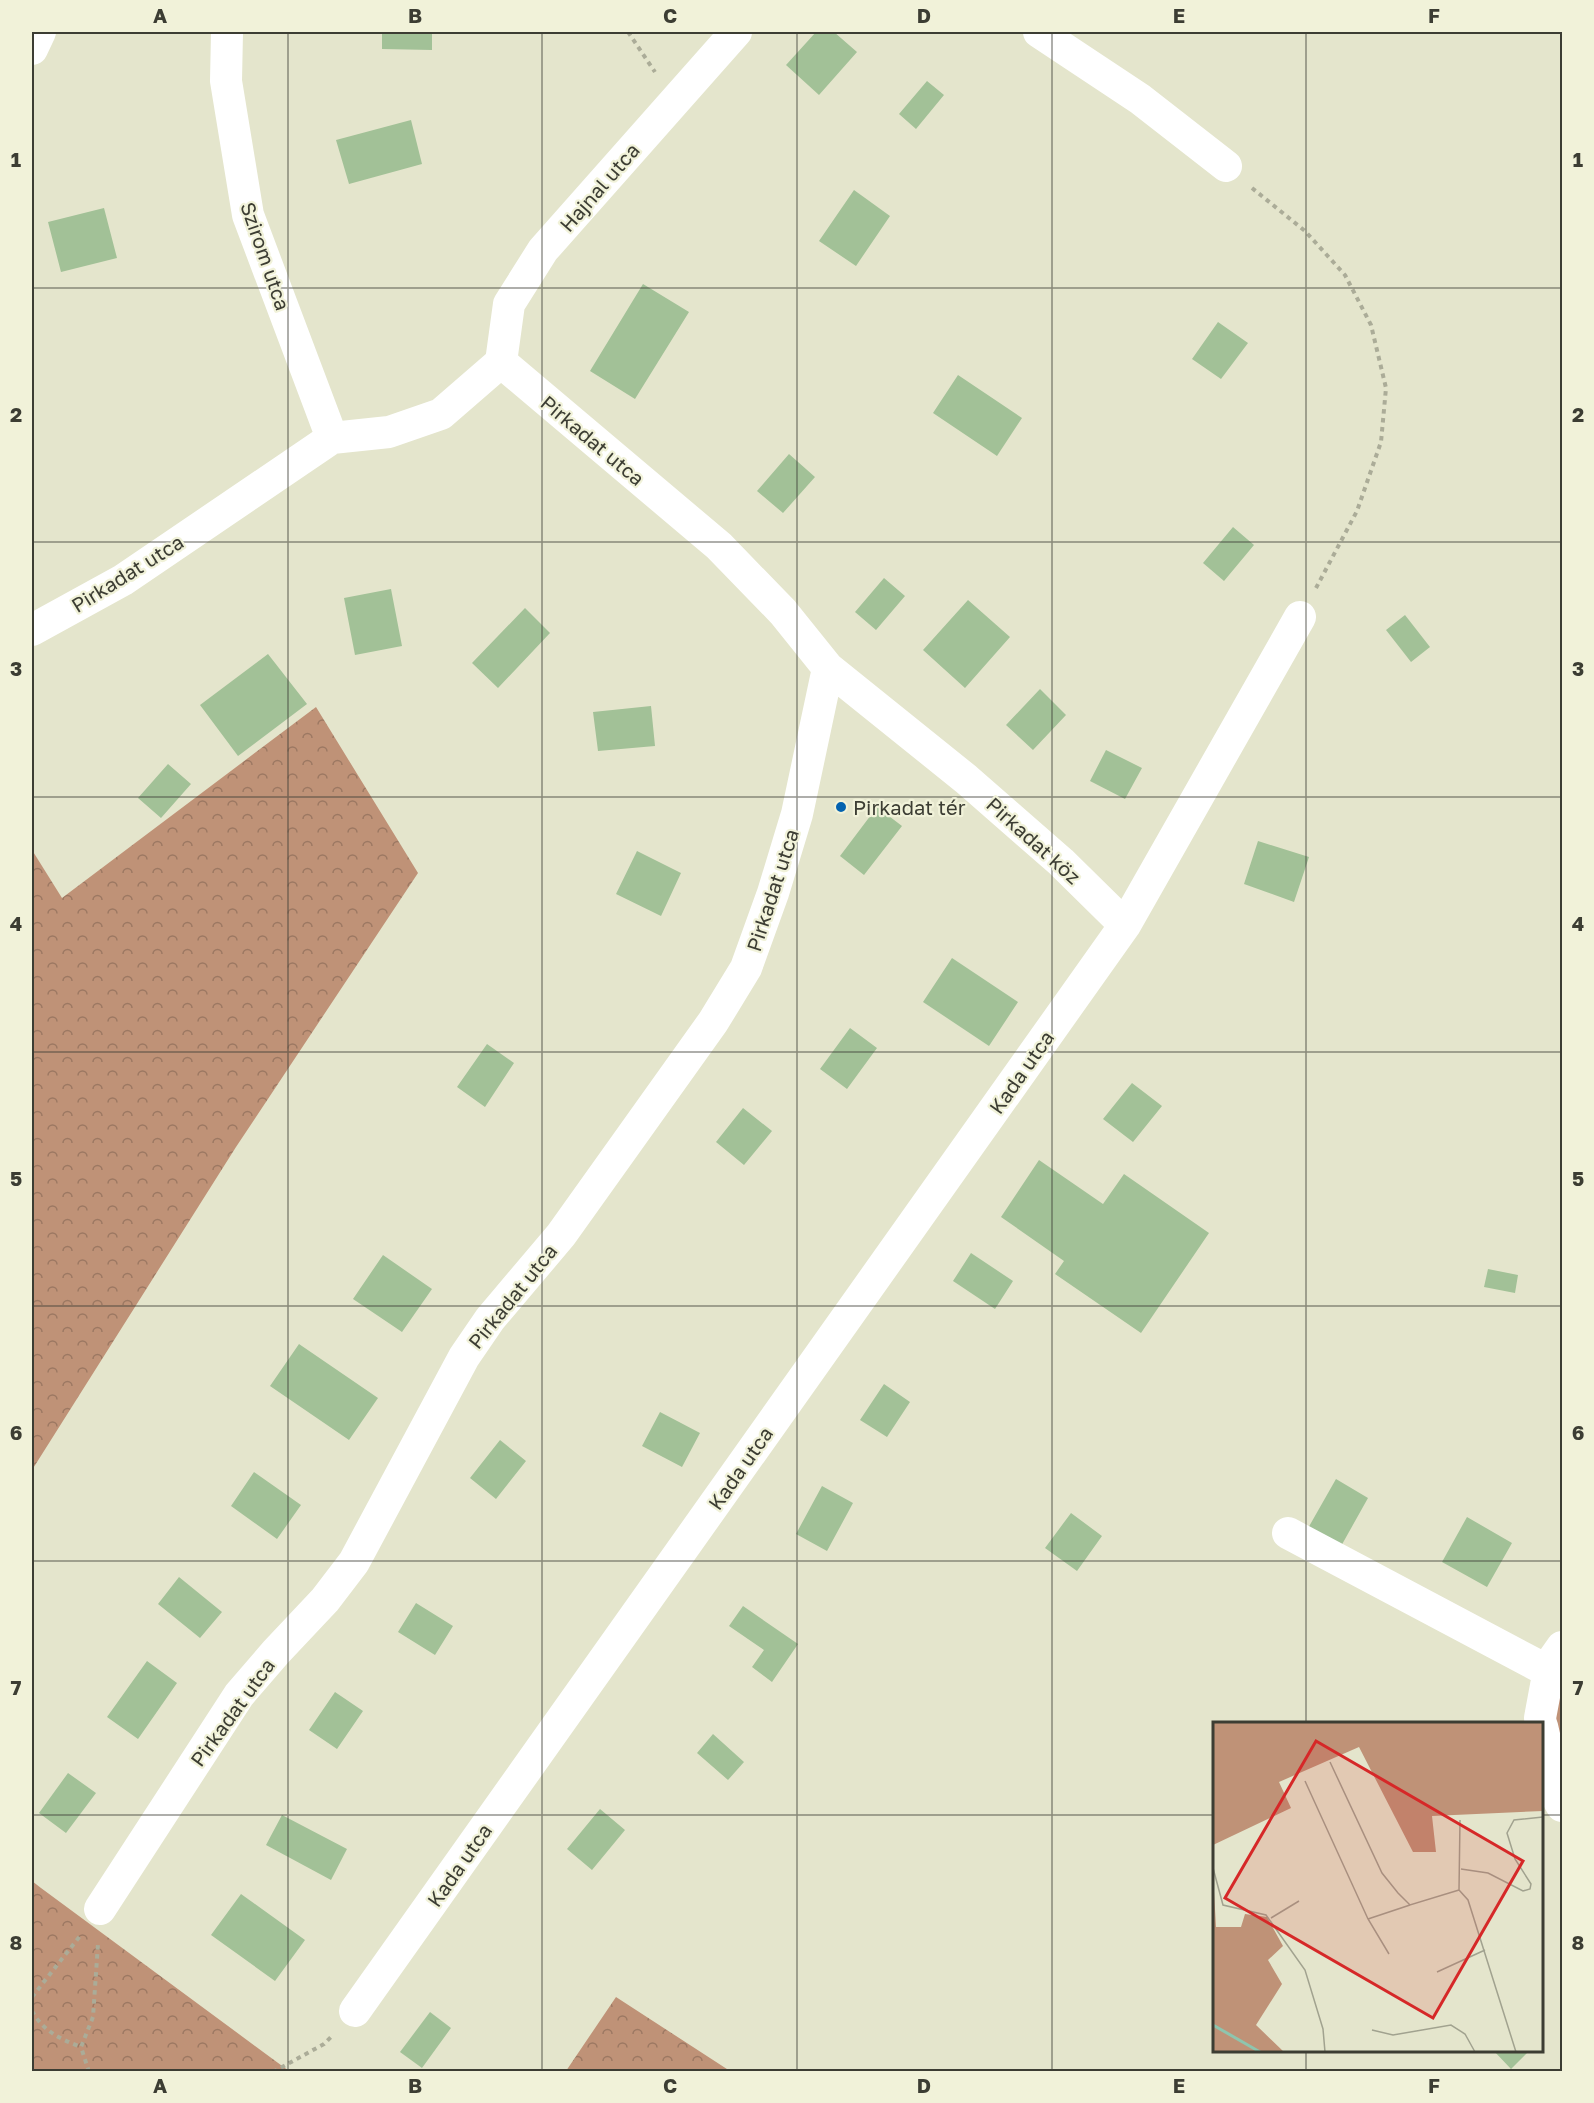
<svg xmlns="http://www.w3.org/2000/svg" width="1594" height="2103" font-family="'Golos Text',sans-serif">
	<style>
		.forest { fill: url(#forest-crowns) }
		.building { fill: #a2c197 }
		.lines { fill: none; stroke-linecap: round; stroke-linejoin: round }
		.path { stroke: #abac98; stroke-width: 4; stroke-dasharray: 4.5 4.5; stroke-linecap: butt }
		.minor { stroke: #fff; stroke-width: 32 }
		.grid { fill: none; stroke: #3c3d33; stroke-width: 1.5; stroke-opacity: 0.55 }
		.poi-dot { fill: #0362af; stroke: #f1f2d9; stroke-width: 2 }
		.labels { text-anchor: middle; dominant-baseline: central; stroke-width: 4.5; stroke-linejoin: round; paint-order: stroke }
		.street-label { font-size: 20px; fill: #3c3d33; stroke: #f1f2d9 }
		.poi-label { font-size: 20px; fill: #3c3d33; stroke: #f1f2d9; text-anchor: start }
		.inset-river { fill: none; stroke: #8ec5ae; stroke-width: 3 }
		.inset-road { fill: none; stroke: #a1a28f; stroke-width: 1.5 }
		.view { fill: #d62828; fill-opacity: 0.15; stroke: #d62828; stroke-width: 3 }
		.inset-edge { fill: none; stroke: #3c3d33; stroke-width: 3 }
		.neatline { fill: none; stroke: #3c3d33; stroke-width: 2 }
		.grid-label { font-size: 20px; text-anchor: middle; font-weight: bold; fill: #3c3d33 }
	</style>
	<defs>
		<pattern id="forest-crowns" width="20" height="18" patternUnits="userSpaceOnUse" patternTransform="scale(1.5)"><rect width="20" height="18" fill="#bf9277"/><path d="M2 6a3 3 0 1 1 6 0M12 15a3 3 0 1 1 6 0" fill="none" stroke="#9c7862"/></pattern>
	</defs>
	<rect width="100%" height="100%" fill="#e4e5cc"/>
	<!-- forest -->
	<path class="forest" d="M316 707 418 873 236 1147 32 1470V850L62 898Z
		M1562 1682V1749L1550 1703Z
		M32 1881 41 1888 289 2071H32Z
		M616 1997 730 2071H566Z"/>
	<!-- building -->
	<path class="building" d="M382 32H432V50L382 49Z
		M816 32H834L857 52 819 95 786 65Z
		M927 81 944 95 916 129 899 114Z
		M411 120 422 164 349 184 336 140Z
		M854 190 890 216 856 266 819 241Z
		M104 208 117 258 61 272 48 222Z
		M643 284 689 312 635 399 590 371Z
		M1218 322 1248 343 1221 379 1192 359Z
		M958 375 1022 418 997 456 933 413Z
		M789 454 815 477 783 513 757 491Z
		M1233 527 1254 545 1224 581 1203 563Z
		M884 578 905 596 876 630 855 612Z
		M391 589 402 646 355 655 344 598Z
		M968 600 1010 637 965 688 923 650Z
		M525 608 550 633 498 688 472 663Z
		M1405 615 1430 647 1411 662 1386 630Z
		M268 654 307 704 238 756 200 705Z
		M1040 689 1066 715 1033 750 1006 725Z
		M651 706 655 746 598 751 593 712Z
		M1106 750 1142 768 1125 799 1090 781Z
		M168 764 191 784 161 818 138 798Z
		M877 807 902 826 864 875 840 856Z
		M1258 841 1309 857 1294 902 1244 884Z
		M637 851 681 873 661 916 616 894Z
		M952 958 1018 1002 989 1046 923 1002Z
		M850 1028 877 1048 847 1089 820 1069Z
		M487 1044 514 1063 485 1107 457 1087Z
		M1132 1083 1162 1106 1133 1142 1103 1119Z
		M743 1108 772 1131 744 1165 716 1142Z
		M1039 1160 1103 1204 1124 1174 1209 1233 1141 1333 1055 1274 1064 1261 1001 1217Z
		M971 1253 1013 1281 995 1309 953 1281Z
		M383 1255 432 1289 402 1332 353 1299Z
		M1488 1269 1518 1275 1515 1293 1484 1287Z
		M299 1344 378 1398 349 1440 270 1386Z
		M884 1384 910 1402 887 1437 860 1420Z
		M660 1412 700 1433 682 1467 642 1446Z
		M500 1440 526 1461 496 1499 470 1478Z
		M254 1472 301 1505 277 1539 231 1506Z
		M1336 1479 1368 1498 1340 1548 1307 1530Z
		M822 1486 853 1503 827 1551 796 1534Z
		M1071 1513 1102 1536 1077 1571 1045 1548Z
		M1467 1517 1512 1543 1487 1587 1442 1562Z
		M179 1577 222 1612 200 1638 158 1604Z
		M416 1603 453 1626 435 1655 398 1632Z
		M743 1606 798 1644 772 1682 752 1667 764 1650 729 1626Z
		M147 1661 177 1683 138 1739 107 1717Z
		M335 1692 363 1711 337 1749 309 1730Z
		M713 1734 744 1762 728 1780 697 1753Z
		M68 1773 96 1793 66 1833 39 1813Z
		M600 1809 625 1830 592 1870 567 1849Z
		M282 1815 347 1849 331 1880 266 1845Z
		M241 1894 305 1940 275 1981 211 1935Z
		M430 2012 451 2028 422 2068 400 2052Z
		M1493 2050H1530L1511 2069Z"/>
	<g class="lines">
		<!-- path -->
		<path class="path" d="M628 32 655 72
			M1252 188 1305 231 1345 275 1371 325 1386 388 1381 442 1357 511 1316 588
			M32 1997 80 1936
			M32 2011C43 2031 60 2039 81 2047
			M89 2072 81 2047 93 2017 98 1944
			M273 2072 324 2044 332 2036"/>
		<!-- minor -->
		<path class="minor" d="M227 32 226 81 248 215 332 438
			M1039 32 1140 99 1226 166
			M32 49 40 32
			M501 362 509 304 543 250 736 32
			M32 630 123 580 332 438 389 432 441 414 501 362
			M828 668 966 779 1061 862 1125 925
			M1288 1533 1548 1671
			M1541 1724 1540 1718 1550 1664 1562 1647
			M1542 1726 1559 1801 1562 1806
			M100 1909 239 1695 276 1652 325 1600 354 1562 464 1357 490 1319 561 1235 713 1022 746 968 773 893 797 814 828 668 783 612 719 546 501 362
			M355 2011 1125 925 1300 617"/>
	</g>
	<!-- grid -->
	<path class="grid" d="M288 32V2072M542 32V2072M797 32V2072M1052 32V2072M1306 32V1724M32 288H1562M32 542H1562M32 797H1562M32 1052H1562M32 1306H1562M32 1561H1562M32 1815H1214M1542 1815H1562M1306 2050V2072"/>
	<!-- markers -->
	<circle class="poi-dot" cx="841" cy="807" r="6"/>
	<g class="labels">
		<!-- street labels -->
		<g class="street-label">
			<text transform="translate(599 187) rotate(-49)">Hajnal utca</text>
			<text transform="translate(266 256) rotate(71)">Szirom utca</text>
			<text transform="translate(593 440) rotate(40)">Pirkadat utca</text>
			<text transform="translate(127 573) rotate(-32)">Pirkadat utca</text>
			<text transform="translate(1034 840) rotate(42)">Pirkadat köz</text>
			<text transform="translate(772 890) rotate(-72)">Pirkadat utca</text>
			<text transform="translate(1021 1072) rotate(-55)">Kada utca</text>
			<text transform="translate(512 1296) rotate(-51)">Pirkadat utca</text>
			<text transform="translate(740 1468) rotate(-55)">Kada utca</text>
			<text transform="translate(232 1712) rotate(-54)">Pirkadat utca</text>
			<text transform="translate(459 1865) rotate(-55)">Kada utca</text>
		</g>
		<!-- poi labels -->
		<g class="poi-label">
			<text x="853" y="807">Pirkadat tér</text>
		</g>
	</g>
	<!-- overview -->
	<g transform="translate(1213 1722)">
		<rect width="330" height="330" fill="#e4e5cc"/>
		<path d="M0 0H330V89L219 94 223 130H200L146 25 66 60 78 86 0 123ZM0 152 3 205H28L32 192 54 195 70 224 55 238 69 262 43 303 71 330H0Z" fill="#bf9277"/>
		<path class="inset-river" d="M0 303 47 330"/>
		<path class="inset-road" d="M117 40 169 151 185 171 197 183 246 168M92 59 155 197 176 232M0 146 10 183 53 193 92 248 110 307 112 330M248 147 275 151 310 169 317 167 318 162 302 137 294 111 301 98 330 95M246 168 255 178 303 330M246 168 247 98M58 196 86 179M155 197 197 183M224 250 272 228M159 308 180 313 238 303 252 312 262 330"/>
		<path class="view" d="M103 19 310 139 220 296 12 176Z"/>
		<rect width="330" height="330" class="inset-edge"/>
	</g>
	<!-- border -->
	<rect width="1594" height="2103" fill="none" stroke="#f1f2d9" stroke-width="66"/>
	<rect x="33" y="33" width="1528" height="2037" class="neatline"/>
	<g class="grid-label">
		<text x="160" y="23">A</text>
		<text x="415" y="23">B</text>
		<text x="670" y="23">C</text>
		<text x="924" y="23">D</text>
		<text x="1179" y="23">E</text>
		<text x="1434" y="23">F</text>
		<text x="16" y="167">1</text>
		<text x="1578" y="167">1</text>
		<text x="16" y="422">2</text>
		<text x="1578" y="422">2</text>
		<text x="16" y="676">3</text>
		<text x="1578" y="676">3</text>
		<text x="16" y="931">4</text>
		<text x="1578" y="931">4</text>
		<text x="16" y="1186">5</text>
		<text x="1578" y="1186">5</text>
		<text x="16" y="1440">6</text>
		<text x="1578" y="1440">6</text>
		<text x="16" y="1695">7</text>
		<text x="1578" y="1695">7</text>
		<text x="16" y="1950">8</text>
		<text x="1578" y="1950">8</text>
		<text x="160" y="2093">A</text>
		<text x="415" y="2093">B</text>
		<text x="670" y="2093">C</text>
		<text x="924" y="2093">D</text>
		<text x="1179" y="2093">E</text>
		<text x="1434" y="2093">F</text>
	</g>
</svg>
